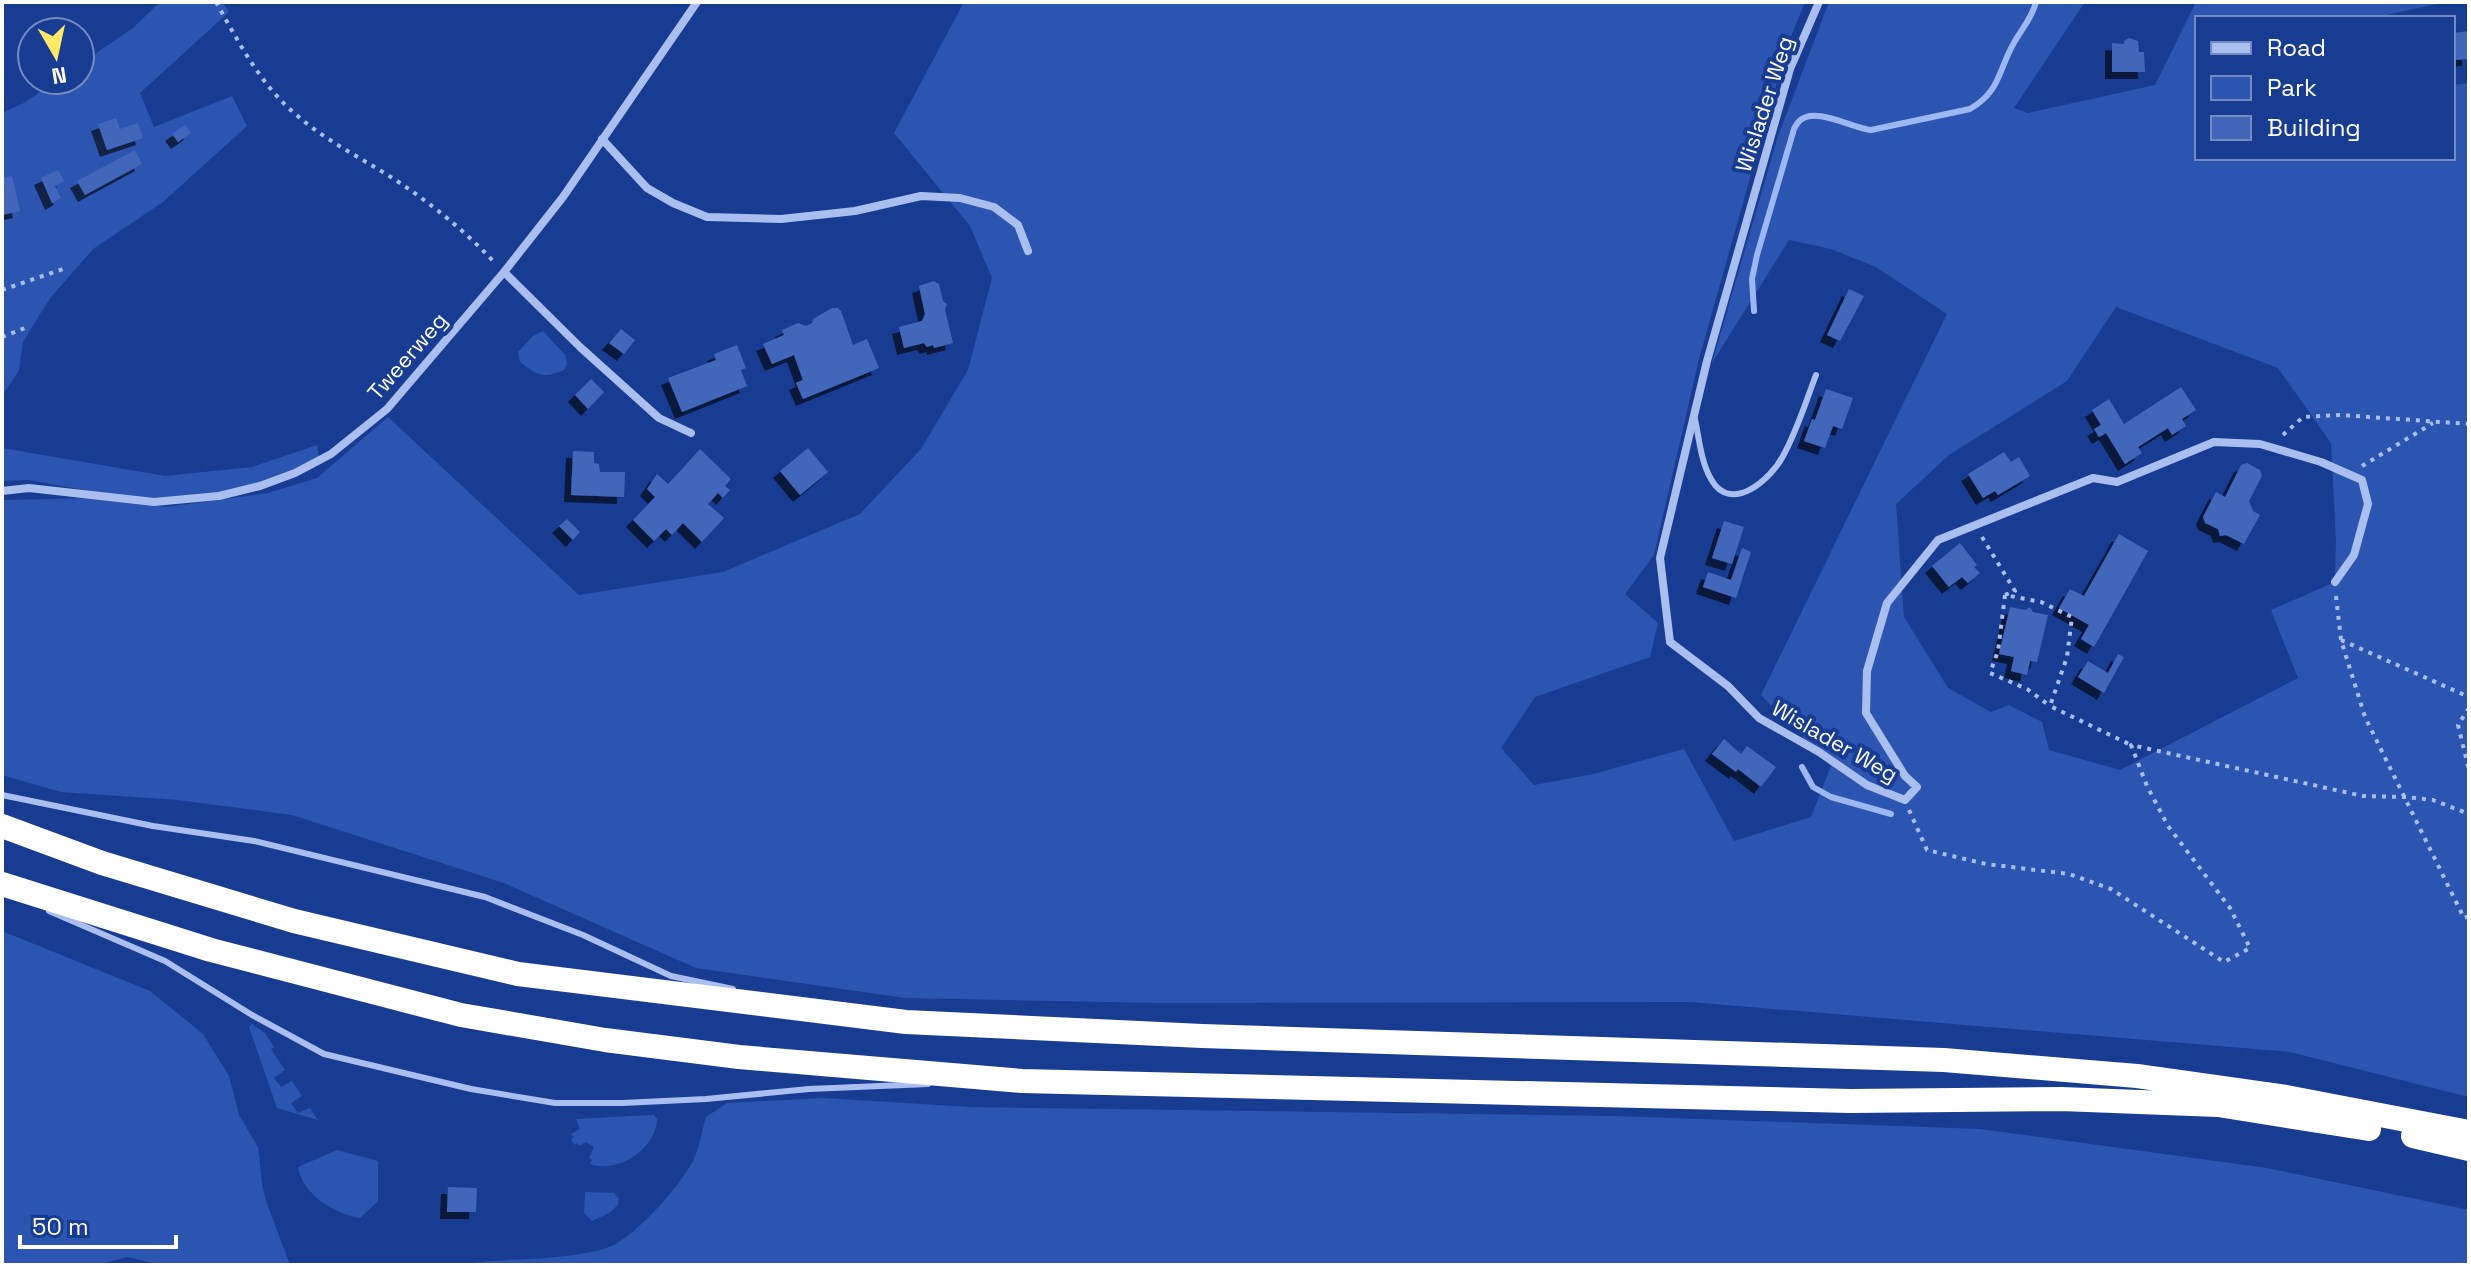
<svg xmlns="http://www.w3.org/2000/svg" width="2471" height="1267" font-family="'Space Grotesk',sans-serif">
	<style>
		.green { fill: #2c55b1; fill-rule: evenodd }
		.lines { fill: none; stroke-linecap: round; stroke-linejoin: round }
		.stream { stroke: #9db7f2; stroke-width: 6 }
		.building { fill: #4266ba; filter: url(#shadow) }
		.path { stroke: #aabff0; stroke-width: 4; stroke-dasharray: 4 6; stroke-linecap: butt }
		.service { stroke: #aabff0; stroke-width: 6 }
		.minor { stroke: #aabff0; stroke-width: 8 }
		.motorway { stroke: #fff; stroke-width: 24 }
		.labels { text-anchor: middle; dominant-baseline: central; stroke-width: 8; stroke-linejoin: round; paint-order: stroke }
		.street-label { font-size: 22px; fill: #fff; stroke: #193c93 }
	</style>
	<defs>
		<filter id="shadow"><feDropShadow dx="-7" dy="7" stdDeviation="0" flood-color="#0009"/></filter>
	</defs>
	<rect width="100%" height="100%" fill="#193c93"/>
	<!-- green -->
	<path class="green" d="M160 2H222L229 12 140 93 154 127 232 96 247 126 163 202 93 249 51 297 40 314 23 342 19 370 2 396V113L24 103 57 80H80V64L133 28Z
		M964 2H1805L1787 46 1699 359 1654 555 1625 594 1658 623 1650 657 1535 697 1501 748 1534 785 1593 774 1684 749 1734 841 1811 817 1831 766 1761 695 1947 314 1876 267 1831 249 1789 240 1712 363 1778 136 1829 2H2085L2014 108 2028 113 2155 85 2196 2H2446L2372 18H2197V158H2453V85L2469 83V1097L2290 1052 1690 1002 1162 1003 905 998 696 968 504 883 292 815 178 800 61 792 2 775V500L95 498 167 507 268 493 317 478 388 417 579 595 723 572 860 514 921 449 968 370 992 278 970 226 894 133ZM2116 307 2278 368 2331 443 2336 540 2335 582 2271 610 2298 678 2120 770 2049 750 2042 722 2009 705 1991 712 1948 688 1904 617 1896 504 1949 455 2067 381Z
		M543 331 565 355 567 364 564 370C542 379 539 376 520 362L518 352 533 336Z
		M317 445 319 457 270 484 209 497 170 500 107 494 28 480 2 481V448L165 476 252 467Z
		M2 931 150 991 203 1034 229 1076 239 1115 258 1147 262 1183 266 1201 290 1265H162L127 1257 98 1265H2Z
		M252 1024 265 1033 274 1047 271 1049 285 1070 274 1078 281 1087 292 1081 302 1096 291 1103 298 1113 310 1108 318 1120 277 1108 249 1027Z
		M824 1098 969 1107 1615 1116 1980 1129 2267 1168 2469 1210V1265H457C505 1257 556 1262 604 1249 632 1242 682 1184 694 1159 700 1146 702 1130 706 1117L727 1103Z
		M651 1115H654L657 1119C656 1149 618 1174 590 1164L592 1160 589 1158 594 1147 586 1142 580 1146 577 1143 574 1145 571 1139 574 1137 571 1134 580 1129 576 1119Z
		M337 1150 378 1161V1201L360 1218C333 1213 303 1195 298 1167Z
		M585 1192 614 1193 619 1199 618 1205 609 1213 592 1221 584 1213Z"/>
	<g class="lines">
		<!-- stream -->
		<path class="stream" d="M1754 311 1752 279 1757 255 1794 129C1796 125 1798 121 1802 119 1817 108 1853 128 1871 130L1970 109C2002 90 1998 69 2015 41 2023 27 2032 18 2036 2
			M1802 767 1813 787 1831 797 1891 814"/>
	</g>
	<!-- building -->
	<path class="building" d="M2469 31V59L2453 60V33Z
		M2129 38 2138 41 2139 52H2144L2145 72H2112V43L2124 44V41Z
		M116 118 120 129 138 123 143 138 107 150 98 124Z
		M185 125 191 133 178 142 172 134Z
		M135 150 142 164 85 195 77 181Z
		M58 170 64 181 55 186 61 198 52 203 41 178Z
		M12 176 20 211 2 215V178Z
		M934 281 939 284 943 301 947 304 945 310 953 343 934 348 933 345 927 347 924 343 904 348 899 327 922 321 925 314 919 286Z
		M1849 289 1864 296 1840 341 1827 335Z
		M832 308H838L841 311 853 345 867 339 879 368 803 399 796 383 803 380 794 355 772 364 763 344 784 335 782 330 798 323 806 326 812 323 813 319Z
		M621 329 635 340 624 354 609 343Z
		M737 345 746 368 741 370 747 386 682 412 668 378 716 360 714 354Z
		M591 379 604 392 588 409 575 395Z
		M2181 387 2196 410 2182 419 2186 426 2172 435 2168 428 2138 447 2142 453 2125 464 2106 433 2099 437 2094 429 2101 425 2092 410 2109 399 2124 424Z
		M1826 389 1853 398 1842 429 1833 426 1825 448 1804 441 1812 419 1815 420Z
		M808 448 828 472 800 495 780 471Z
		M700 449 731 479 725 486 730 490 723 498 718 493 708 504 724 518 702 542 683 523 672 535 666 529 654 541 633 520 655 497 647 489 657 474 668 484Z
		M573 451 594 452V463L599 464 600 472H625L624 497 571 495Z
		M2004 452 2011 462 2019 457 2030 476 1998 495 1995 491 1983 498 1968 474Z
		M2247 463 2260 470 2262 476 2249 501 2253 511 2260 515 2244 544 2226 535 2220 536 2218 529 2205 523 2203 517 2216 492 2225 497 2241 465Z
		M567 519 580 532 573 540 559 526Z
		M1724 521 1744 527 1732 564 1712 558Z
		M2119 534 2148 551 2094 647 2081 639 2089 625 2059 608 2070 589 2084 596Z
		M1960 543 1977 565 1974 567 1980 573 1968 583 1962 577 1949 587 1932 566Z
		M1742 548 1751 552 1736 598 1703 587 1708 572 1731 580Z
		M2010 607 2025 610 2030 607 2033 612 2048 615 2037 662 2030 661 2027 675 2011 671 2014 657 1999 654Z
		M2118 654 2124 657 2104 693 2078 677 2088 661 2108 673Z
		M1724 739 1741 754 1747 746 1776 767 1761 787 1738 769 1736 772 1712 754Z
		M448 1187 477 1188 476 1212H447Z"/>
	<g class="lines">
		<!-- path -->
		<path class="path" d="M216 2C238 41 259 82 293 112 325 141 364 159 400 183 434 206 466 232 494 262
			M2 290 66 268
			M2 337 25 328
			M2283 435 2303 417 2341 415 2469 424
			M2362 466 2433 423
			M1982 537 2015 591 2005 595 2041 602 2072 617 2067 657 2050 706 2131 745
			M2005 595 1998 651 1990 673 2027 689 2050 706
			M2336 596 2341 640 2365 717 2464 918 2469 916
			M2341 640 2469 697
			M2469 708 2458 725 2469 770
			M1909 810 1927 850 1986 864 2069 874 2111 889 2224 962 2250 948 2230 908 2168 826 2147 786 2131 745 2363 796 2406 797 2433 800 2469 814"/>
		<!-- service -->
		<path class="service" d="M1695 419C1699 438 1701 462 1711 479 1731 515 1771 479 1783 456 1797 431 1806 401 1816 375
			M2 795 153 826 254 841 485 897 583 935 671 976 733 989
			M49 911 165 961 252 1015 324 1054 471 1089 555 1103H622L706 1099 809 1089 928 1084"/>
		<!-- minor -->
		<path class="minor" d="M1819 2 1790 69 1707 361 1660 558 1670 642 1728 686 1759 718 1819 752 1867 785 1905 800 1917 787 1905 776 1866 713 1867 671 1887 603 1938 540 2093 478 2117 482 2214 442 2260 444 2321 462 2362 480 2368 504 2354 555 2335 582
			M602 139 647 188 673 203 707 217 781 219 855 211 921 196 960 198 994 207 1018 225 1028 251
			M691 433 659 418 580 347 504 272 563 197 697 2
			M2 491 29 488 154 502 219 496 260 486 295 473 331 454 387 409 504 272"/>
		<!-- motorway -->
		<path class="motorway" d="M2 826 102 863 294 921 518 974 906 1022 1202 1036 1944 1060 2137 1076 2286 1097 2469 1132
			M2 884 211 950 461 1015 605 1040 739 1057 1022 1081 1850 1101 2061 1099 2218 1105 2369 1129
			M2413 1136 2469 1149"/>
	</g>
	<g class="labels">
		<!-- street labels -->
		<g class="street-label">
			<text transform="translate(1764 104) rotate(-72)">Wislader Weg</text>
			<text transform="translate(407 356) rotate(-49)">Tweerweg</text>
			<text transform="translate(1835 741) rotate(30)">Wislader Weg</text>
		</g>
	</g>
	<!-- border -->
	<rect width="2471" height="1267" fill="none" stroke="#ffffff" stroke-width="8"/>
	<!-- legend -->
	<rect x="2195" y="16" width="260" height="144" fill="#193c93" stroke="#758abe" stroke-width="2"/>
	<rect x="2211" y="42" width="40" height="12" fill="#aabff0" stroke="#758abe" stroke-width="2"/>
	<text x="2267" y="56" font-size="24" fill="#ffffff">Road</text>
	<rect x="2211" y="76" width="40" height="24" fill="#2c55b1" stroke="#758abe" stroke-width="2"/>
	<text x="2267" y="96" font-size="24" fill="#ffffff">Park</text>
	<rect x="2211" y="116" width="40" height="24" fill="#4266ba" stroke="#758abe" stroke-width="2"/>
	<text x="2267" y="136" font-size="24" fill="#ffffff">Building</text>
	<!-- north arrow -->
	<g transform="translate(56 56) rotate(171)"><circle r="38" fill="#193c93" stroke="#758abe" stroke-width="2"/>
	<path d="M0-6L14 30L0 20L-14 30Z" fill="#ffea68"/>
	<text y="-12" font-size="22" font-weight="bold" text-anchor="middle" fill="#ffffff">N</text>
	</g>
	<!-- scale -->
	<path d="M20 1235v12h156v-12" fill="none" stroke="#ffffff" stroke-width="4"/>
	<text x="32" y="1235" font-size="24" fill="#ffffff" stroke="#193c93" stroke-width="6" paint-order="stroke">50 m</text>
</svg>
